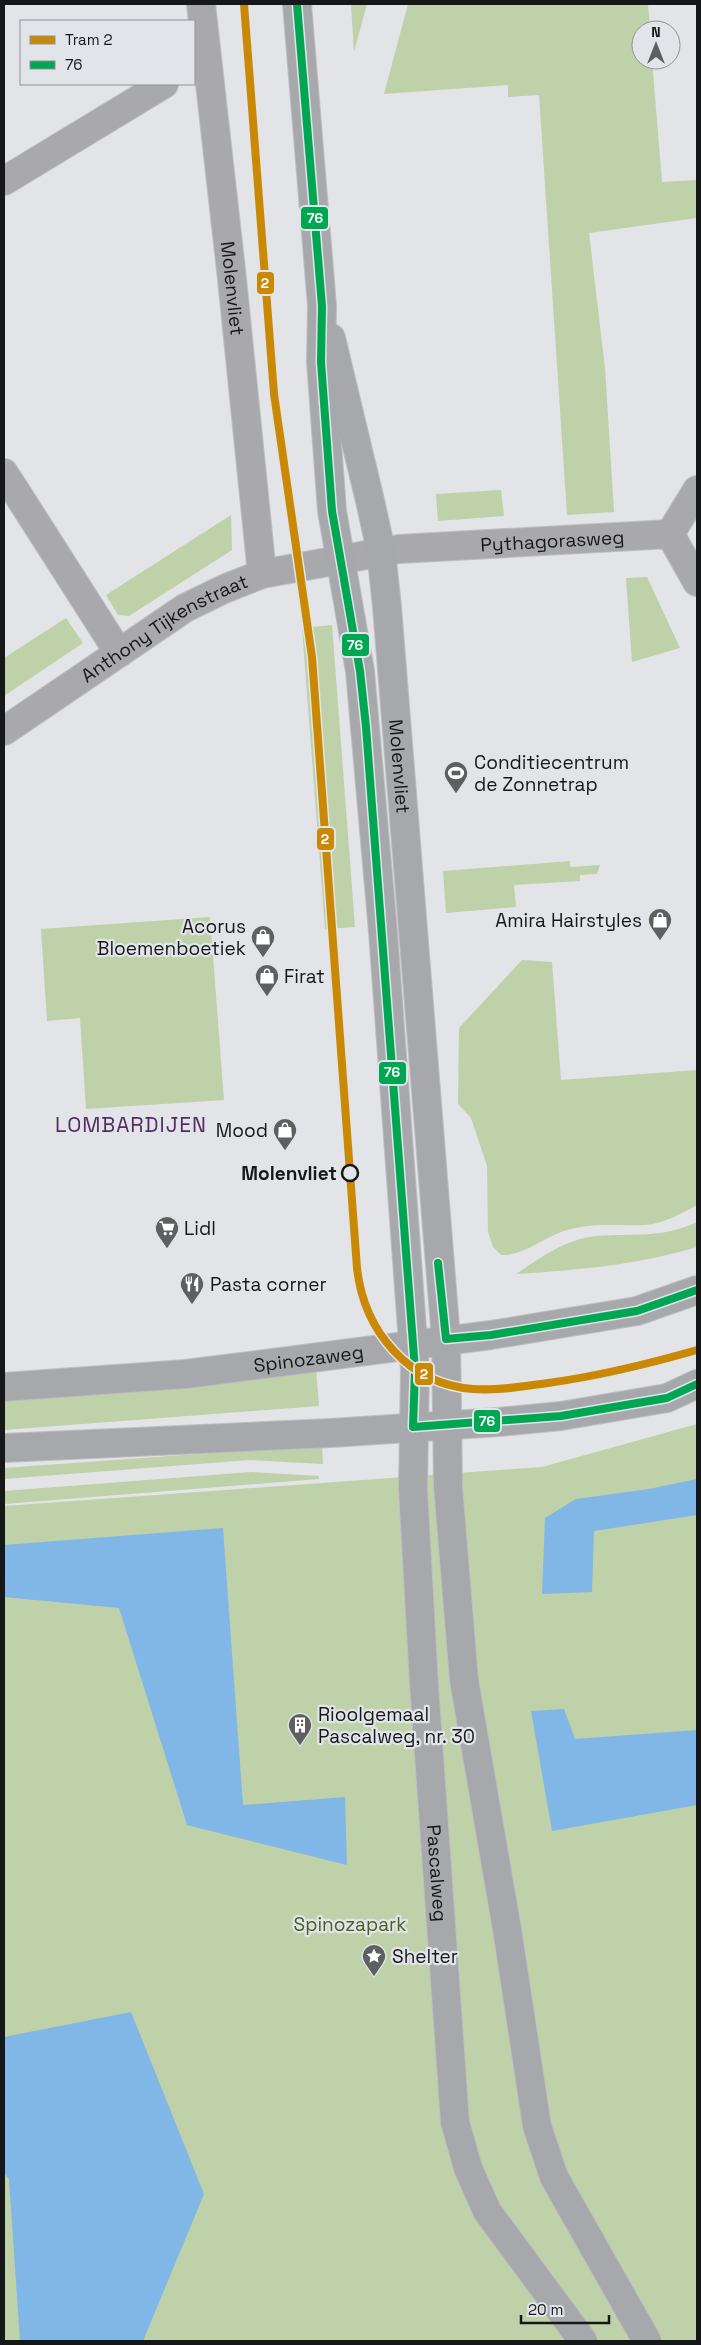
<svg xmlns="http://www.w3.org/2000/svg" width="701" height="2345" font-family="'Space Grotesk',sans-serif">
	<style>
		.green { fill: #bed1a9 }
		.water { fill: #80b7e7 }
		.lines { fill: none; stroke-linecap: round; stroke-linejoin: round }
		.street-casing { stroke: #bebfc1; stroke-width: 30 }
		.secondary-casing { stroke: #bebfc1; stroke-width: 30 }
		.street { stroke: #a9a9ab; stroke-width: 28 }
		.secondary { stroke: #a7a8ab; stroke-width: 28 }
		.bus-1-casing { stroke: #e1e4e8; stroke-width: 11 }
		.bus-1 { stroke: #00a651; stroke-width: 8 }
		.tram-1-casing { stroke: #e1e4e8; stroke-width: 11 }
		.tram-1 { stroke: #ca8905; stroke-width: 8 }
		.stop-dot { fill: #e1e4e8; stroke: #161719; stroke-width: 2.5 }
		.labels { text-anchor: middle; dominant-baseline: central; stroke-width: 4.5; stroke-linejoin: round; paint-order: stroke }
		.street-label { font-size: 19px; fill: #161719; stroke: #e1e4e8 }
		.poi-label { font-size: 19px; fill: #161719; stroke: #e1e4e8; text-anchor: start }
		.stop-label { font-size: 19px; font-weight: bold; fill: #161719; stroke: #e1e4e8; text-anchor: end }
		.park-label { font-size: 19px; fill: #476022; stroke: #e1e4e8 }
		.quarter-label { font-size: 21px; letter-spacing: 1px; fill: #542a60; stroke: #e1e4e8 }
		.line-badge { stroke: #e1e4e8; stroke-width: 2 }
		.badge-label { font-size: 14px; text-anchor: middle; font-weight: bold; fill: #fff }
	</style>
	<rect width="100%" height="100%" fill="#e2e4e7"/>
	<!-- green -->
	<path class="green" d="M351 4H367L354 52Z
		M408 4H648L650 30H641V60H652L662 182 697 180V218L589 233 605 368 614 512 567 515 539 95 508 97V85L384 94Z
		M501 490 504 516 438 521 436 494Z
		M231 515 232 550 129 616 118 615 106 595Z
		M647 577 680 648 632 662 626 578Z
		M66 618 83 643 4 696V658Z
		M332 625 355 927 325 929 302 628Z
		M570 861V867L600 865 597 874 580 875V881L514 885 516 907 446 913 443 871Z
		M210 917 224 1100 86 1109 80 1018 47 1021 41 929Z
		M522 960 552 962 561 1080 697 1070V1205C680 1214 664 1224 644 1225 616 1226 592 1222 564 1231 543 1238 523 1256 501 1255L493 1247 488 1232 487 1166 471 1118 458 1104 459 1028Z
		M697 1222V1247C638 1265 578 1270 516 1274 540 1258 566 1239 596 1236 633 1233 661 1239 697 1222Z
		M316 1368 319 1406 4 1430V1401L197 1385Z
		M697 1424V2341H4V1506L542 1467Z
		M322 1445 323 1464 250 1460 4 1479V1468Z
		M251 1472 319 1476V1479L4 1504V1491Z"/>
	<!-- water -->
	<path class="water" d="M697 1479V1515L594 1531 592 1592 542 1594 545 1518 576 1499 649 1489Z
		M223 1528 243 1805 345 1797 347 1865 187 1825 119 1608 4 1597V1545Z
		M564 1709 575 1739 697 1730V1805L552 1831 531 1711Z
		M131 2012 204 2194 143 2341H20L9 2179 4 2173V2037Z"/>
	<g class="lines">
		<!-- street casing -->
		<g class="street-casing">
			<g id="street">
				<path id="s1" d="M201 4 232 279 262 574"/>
				<path d="M4 181 164 84"/>
				<path d="M4 473 119 653"/>
				<path d="M670 534 697 490"/>
				<path id="s2" d="M4 731 185 608 224 589 262 574 399 549 670 534 697 582"/>
			</g>
		</g>
		<!-- secondary casing -->
		<g class="secondary-casing">
			<g id="secondary">
				<path id="s3" d="M297 4 322 306 321 362 332 511 360 671 383 932 415 1370 413 1489 424 1684 455 2122 468 2168 487 2211 583 2341"/>
				<path id="s4" d="M331 338 371 505 381 551 387 607 446 1339 448 1486 464 1680 507 1929 537 2126 554 2177 647 2341"/>
				<path id="s5" d="M4 1387 186 1374 491 1335 637 1311 697 1290"/>
				<path d="M4 1448 331 1433 499 1422 561 1416 667 1398 697 1384"/>
			</g>
		</g>
		<!-- street -->
		<use href="#street" class="street"/>
		<!-- secondary -->
		<use href="#secondary" class="secondary"/>
		<!-- bus-1 casing -->
		<g class="bus-1-casing">
			<path id="bus-1" d="M297 4 322 306 321 362 332 511 360 671 366 727 415 1370 413 1427 561 1416 667 1398 697 1384
				M438 1263 446 1339 491 1335 637 1311 697 1290"/>
		</g>
		<!-- bus-1 -->
		<use href="#bus-1" class="bus-1"/>
		<!-- tram-1 casing -->
		<g class="tram-1-casing">
			<path id="tram-1" d="M244 4 274 394 312 657 357 1268C364 1331 408 1384 473 1389 498 1391 523 1386 548 1383 599 1376 648 1364 697 1350"/>
		</g>
		<!-- tram-1 -->
		<use href="#tram-1" class="tram-1"/>
	</g>
	<!-- icons -->
	<defs>
		<g id="stadium-pin" transform="scale(1.25)"><path d="M0 17L-7.5 6A9.5 9.5 0 1 1 7.5 6Z" fill="#5d5f61" stroke="#e1e4e8"/><path d="M0-5a6.5 5 0 1 0 0 10a6.5 5 0 1 0 0-10ZM-3.5-1.8h7v3.6h-7Z" fill="#fff"/></g>
		<g id="shop-pin" transform="scale(1.25)"><path d="M0 17L-7.5 6A9.5 9.5 0 1 1 7.5 6Z" fill="#5d5f61" stroke="#e1e4e8"/><path d="M-5-2.5h2.3a2.7 3.5 0 0 1 5.4 0H5L5.5 6h-11ZM-1.5-2.5h3a1.5 2.3 0 0 0-3 0Z" fill="#fff"/></g>
		<g id="supermarket-pin" transform="scale(1.25)"><path d="M0 17L-7.5 6A9.5 9.5 0 1 1 7.5 6Z" fill="#5d5f61" stroke="#e1e4e8"/><path d="M-6-5.5h2.5l.6 2H6L4.5 2H-2.5L-4.4-4H-6ZM-1.5 3.2a1.3 1.3 0 1 0 .1 0ZM3 3.2a1.3 1.3 0 1 0 .1 0Z" fill="#fff"/></g>
		<g id="restaurant-pin" transform="scale(1.25)"><path d="M0 17L-7.5 6A9.5 9.5 0 1 1 7.5 6Z" fill="#5d5f61" stroke="#e1e4e8"/><path d="M-5-6h1v4h1v-4h1v4h1v-4h1v5L-1.5 .5V6h-2V.5L-5-1ZM5-6V6H3V1.5H1.5Q1.5-4 5-6Z" fill="#fff"/></g>
		<g id="building-pin" transform="scale(1.25)"><path d="M0 17L-7.5 6A9.5 9.5 0 1 1 7.5 6Z" fill="#5d5f61" stroke="#e1e4e8"/><path d="M-4-6H4V6H1V3H-1V6H-4ZM-2.5-4.3h1.7v1.8h-1.7ZM.8-4.3h1.7v1.8H.8ZM-2.5-1h1.7V.8h-1.7ZM.8-1h1.7V.8H.8Z" fill="#fff"/></g>
		<g id="sight-pin" transform="scale(1.25)"><path d="M0 17L-7.5 6A9.5 9.5 0 1 1 7.5 6Z" fill="#5d5f61" stroke="#e1e4e8"/><path d="M0-6L1.8-2.2L6-1.7L2.9 1.2L3.7 5.4L0 3.3L-3.7 5.4L-2.9 1.2L-6-1.7L-1.8-2.2Z" fill="#fff"/></g>
	</defs>
	<g fill-rule="evenodd">
		<use href="#stadium-pin" x="456" y="773"/>
		<use href="#shop-pin" x="660" y="920"/>
		<use href="#shop-pin" x="263" y="937"/>
		<use href="#shop-pin" x="267" y="976"/>
		<use href="#shop-pin" x="285" y="1130"/>
		<use href="#supermarket-pin" x="167" y="1228"/>
		<use href="#restaurant-pin" x="192" y="1284"/>
		<use href="#building-pin" x="300" y="1725"/>
		<use href="#sight-pin" x="374" y="1956"/>
	</g>
	<!-- markers -->
	<circle class="stop-dot" cx="350" cy="1173" r="8"/>
	<g class="labels">
		<!-- street labels -->
		<g class="street-label">
			<text stroke="none"><textPath href="#s1" startOffset="286">Molenvliet</textPath></text>
			<text stroke="none"><textPath href="#s2" startOffset="596">Pythagorasweg</textPath></text>
			<text stroke="none"><textPath href="#s2" startOffset="191">Anthony Tijkenstraat</textPath></text>
			<text stroke="none"><textPath href="#s4" startOffset="435">Molenvliet</textPath></text>
			<text stroke="none"><textPath href="#s5" startOffset="306">Spinozaweg</textPath></text>
			<text stroke="none"><textPath href="#s3" startOffset="1876">Pascalweg</textPath></text>
		</g>
		<!-- poi labels -->
		<g class="poi-label">
			<text x="474" y="762">Conditiecentrum<tspan x="474" dy="22">de Zonnetrap</tspan></text>
			<text x="642" y="920" text-anchor="end">Amira Hairstyles</text>
			<text x="246" y="926" text-anchor="end">Acorus<tspan x="246" dy="22">Bloemenboetiek</tspan></text>
			<text x="284" y="976">Firat</text>
			<text x="268" y="1130" text-anchor="end">Mood</text>
			<text x="184" y="1228">Lidl</text>
			<text x="210" y="1284">Pasta corner</text>
			<text x="318" y="1714">Rioolgemaal<tspan x="318" dy="22">Pascalweg, nr. 30</tspan></text>
			<text x="392" y="1956">Shelter</text>
		</g>
		<!-- stop labels -->
		<g class="stop-label">
			<text x="337" y="1173">Molenvliet</text>
		</g>
		<!-- park labels -->
		<g class="park-label">
			<text x="350" y="1924">Spinozapark</text>
		</g>
		<!-- quarter labels -->
		<g class="quarter-label">
			<text x="131" y="1124">LOMBARDIJEN</text>
		</g>
	</g>
	<g class="line-badge">
		<rect x="300" y="206" width="29" height="24" rx="5" fill="#00a651"/>
		<rect x="256" y="271" width="19" height="24" rx="5" fill="#ca8905"/>
		<rect x="341" y="633" width="29" height="24" rx="5" fill="#00a651"/>
		<rect x="316" y="827" width="19" height="24" rx="5" fill="#ca8905"/>
		<rect x="378" y="1061" width="29" height="24" rx="5" fill="#00a651"/>
		<rect x="414" y="1362" width="20" height="24" rx="5" fill="#ca8905"/>
		<rect x="473" y="1409" width="28" height="24" rx="5" fill="#00a651"/>
	</g>
	<g class="badge-label">
		<text x="315" y="223">76</text>
		<text x="265" y="288">2</text>
		<text x="355" y="650">76</text>
		<text x="325" y="844">2</text>
		<text x="392" y="1077">76</text>
		<text x="424" y="1379">2</text>
		<text x="487" y="1426">76</text>
	</g>
	<!-- border -->
	<rect width="701" height="2345" fill="none" stroke="#161719" stroke-width="10"/>
	<!-- legend -->
	<rect x="20" y="20" width="175" height="65" fill="#e1e4e8" stroke="#909295"/>
	<rect x="30" y="36" width="25" height="8" fill="#ca8905" stroke="#909295"/>
	<text x="65" y="45" font-size="15" fill="#161719">Tram 2</text>
	<rect x="30" y="61" width="25" height="8" fill="#00a651" stroke="#909295"/>
	<text x="65" y="70" font-size="15" fill="#161719">76</text>
	<!-- north arrow -->
	<g transform="translate(656 45)"><circle r="24" fill="#e1e4e8" stroke="#909295"/>
	<path d="M0-4L9 19L0 12L-9 19Z" fill="#5d5f61"/>
	<text y="-8" font-size="14" font-weight="bold" text-anchor="middle" fill="#161719">N</text>
	</g>
	<!-- scale -->
	<path d="M521 2315v8h88v-8" fill="none" stroke="#161719" stroke-width="2.5"/>
	<text x="528" y="2315" font-size="15" fill="#161719" stroke="#e1e4e8" stroke-width="4" paint-order="stroke">20 m</text>
</svg>
